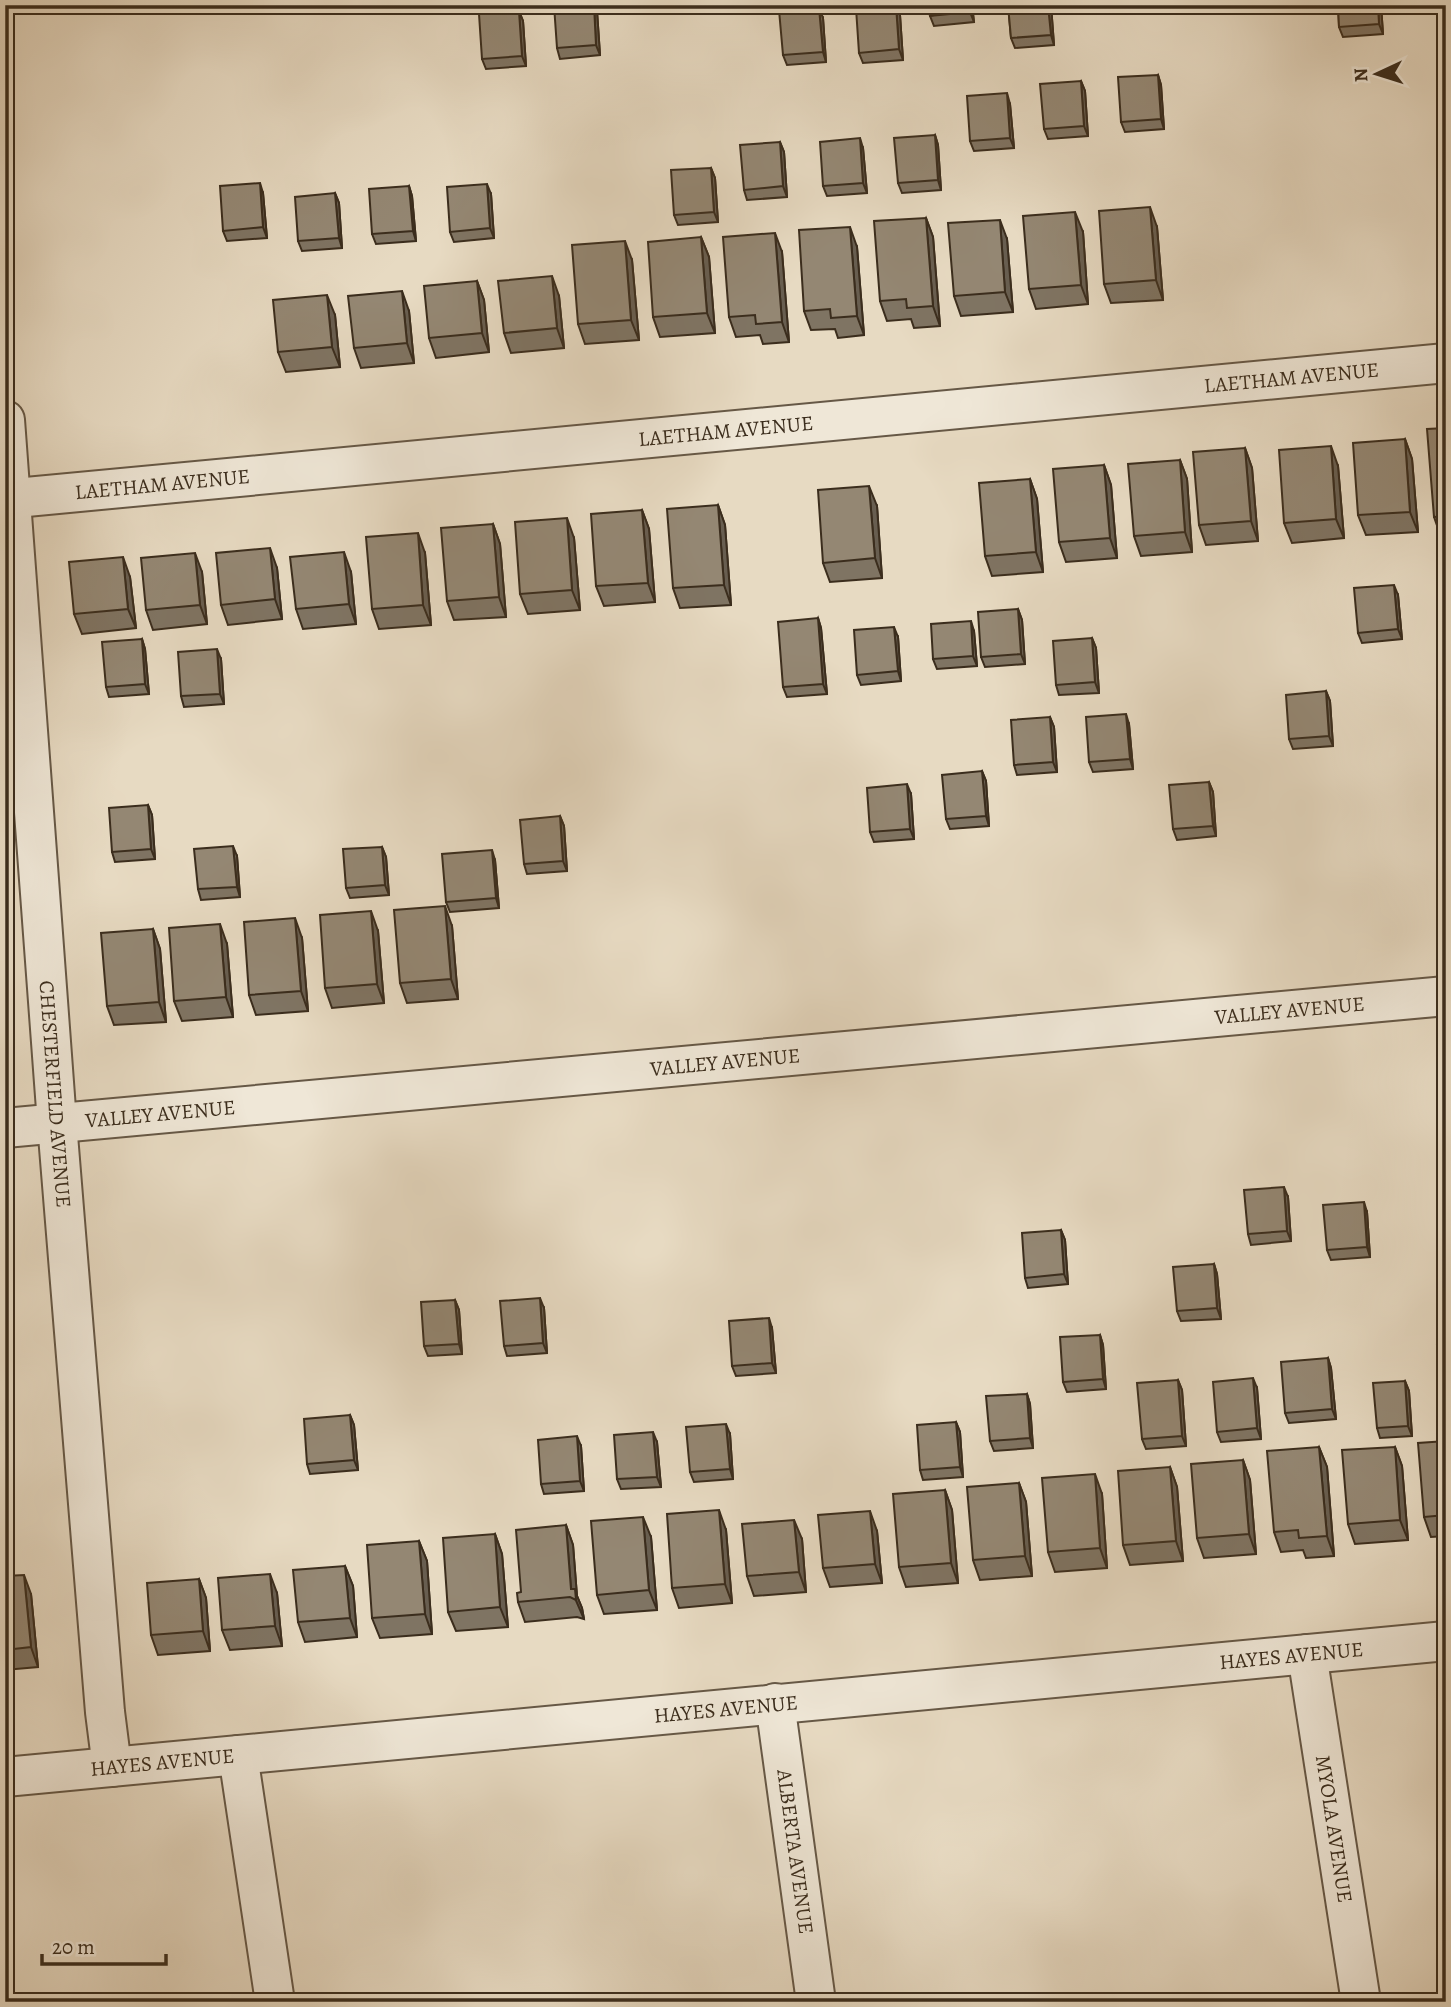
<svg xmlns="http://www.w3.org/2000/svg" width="1451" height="2007" font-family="Alegreya,serif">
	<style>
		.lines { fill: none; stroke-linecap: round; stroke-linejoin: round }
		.minor-casing { stroke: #665846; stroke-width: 42 }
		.tertiary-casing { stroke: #665846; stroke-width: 42 }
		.minor { stroke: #efe7d7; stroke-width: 38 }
		.tertiary { stroke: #efe7d7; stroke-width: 38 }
		.wall { fill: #7f7463; stroke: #3b2d1d; stroke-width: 2 }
		.shaded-wall { fill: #685e50; stroke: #3b2d1d; stroke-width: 2 }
		.building { fill: #948773; stroke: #3b2d1d; stroke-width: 2 }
		.labels { text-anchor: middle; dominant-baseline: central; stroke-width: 5; stroke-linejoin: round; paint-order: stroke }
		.street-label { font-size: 21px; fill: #3b2d1d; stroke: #efe7d7 }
	</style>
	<rect width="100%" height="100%" fill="#e7dac2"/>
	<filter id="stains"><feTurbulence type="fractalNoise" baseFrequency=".00286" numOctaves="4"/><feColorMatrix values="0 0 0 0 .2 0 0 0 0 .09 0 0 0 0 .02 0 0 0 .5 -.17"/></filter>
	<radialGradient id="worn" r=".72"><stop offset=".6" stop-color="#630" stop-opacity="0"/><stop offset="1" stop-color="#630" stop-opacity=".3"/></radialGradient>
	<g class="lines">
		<!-- minor casing -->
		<g class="minor-casing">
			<g id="minor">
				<path id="s1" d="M5 420 57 1123 105 1712 112 1767"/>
				<path id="s2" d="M5 499 1446 363"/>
				<path id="s3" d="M5 1128 1446 996"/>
				<path id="s4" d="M1307 1654 1361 2002"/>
				<path id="s5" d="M775 1703 816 2002"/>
				<path d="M238 1755 275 2002"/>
			</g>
		</g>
		<!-- tertiary casing -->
		<g class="tertiary-casing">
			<g id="tertiary">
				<path id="s6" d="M5 1777 1446 1641"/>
			</g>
		</g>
		<!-- minor -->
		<use href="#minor" class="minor"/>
		<!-- tertiary -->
		<use href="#tertiary" class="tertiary"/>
	</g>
	<!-- wall -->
	<path class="wall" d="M972 5 974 22 934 26 930 16Z
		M1008 5H1051L1054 45 1015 48 1011 38Z
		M1338 5H1381L1383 34 1343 37 1339 27Z
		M519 11 523 21 526 66 486 69 482 59Z
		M597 11 600 55 560 59 557 48Z
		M900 15 903 60 863 63 859 53Z
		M823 18 826 62 787 65 783 55Z
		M1158 75 1161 85 1164 129 1125 132 1121 122Z
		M1081 81 1085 91 1088 136 1048 139 1044 129Z
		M1010 104 1014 148 974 151 970 141Z
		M935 135 938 145 941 190 902 193 898 183Z
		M780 142 784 152 787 197 747 200 744 190Z
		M863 148 867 193 827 196 823 186Z
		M711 168 715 178 718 222 678 225 674 215Z
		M409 186 412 196 416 241 376 244 372 234Z
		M263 193 267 238 227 241 223 231Z
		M335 193 339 203 342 248 302 251 298 241Z
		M491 194 494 238 454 242 450 232Z
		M926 218 933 237 940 326 914 328 911 319 887 321 880 301Z
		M1157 227 1163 300 1111 303 1104 284Z
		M1083 232 1088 304 1036 309 1029 289Z
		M701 237 709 257 715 333 660 337 653 317Z
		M1007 239 1013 312 961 316 954 296Z
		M857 247 864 335 838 338 835 329 811 330 804 311Z
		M782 252 789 342 763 344 760 335 736 337 729 317Z
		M632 260 639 340 585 344 578 324Z
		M477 281 484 300 489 352 436 358 429 338Z
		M559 296 564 348 511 353 504 333Z
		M409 311 414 363 361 368 354 348Z
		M335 315 340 367 286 372 278 352Z
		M1446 428V537H1441L1434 517Z
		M1405 439 1412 459 1418 532 1366 535 1358 515Z
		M1245 448 1252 468 1258 541 1206 545 1199 525Z
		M1180 460 1187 479 1192 552 1141 556 1134 536Z
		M1104 465 1111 485 1117 558 1066 562 1059 542Z
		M1338 466 1344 538 1292 543 1284 523Z
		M1030 479 1037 499 1043 572 992 576 985 556Z
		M718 505 725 525 731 605 680 608 673 588Z
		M877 506 882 578 830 582 823 563Z
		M642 510 649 529 655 602 604 606 596 586Z
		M493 524 500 544 506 617 454 620 447 601Z
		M574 538 580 610 528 614 520 594Z
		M425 553 431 625 379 629 372 609Z
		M277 568 282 619 228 625 221 605Z
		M202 572 207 624 153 630 146 610Z
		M351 572 356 624 303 629 296 609Z
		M130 577 136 628 82 634 74 614Z
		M1398 595 1402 639 1362 643 1358 633Z
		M1018 609 1022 620 1025 664 985 667 981 657Z
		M818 618 821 628 827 694 787 697 783 687Z
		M974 631 977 666 937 669 933 659Z
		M898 637 901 681 861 685 857 675Z
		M1092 638 1096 648 1099 693 1059 695 1056 685Z
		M142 639 145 649 149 694 109 697 106 687Z
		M221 659 224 704 184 707 181 696Z
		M1326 691 1330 701 1333 746 1293 749 1289 739Z
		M1050 717 1054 727 1057 772 1017 775 1014 765Z
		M1129 724 1133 769 1093 772 1089 762Z
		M982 771 986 781 989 826 950 829 946 819Z
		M1209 782 1213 792 1216 836 1177 840 1173 829Z
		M911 794 914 839 874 842 870 832Z
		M148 805 152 815 155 859 115 862 112 852Z
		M560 816 564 826 567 871 527 874 524 864Z
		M382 847 386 857 389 895 350 898 346 888Z
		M237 856 240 897 201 900 198 889Z
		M495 860 499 908 450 912 446 902Z
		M452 926 458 999 407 1003 400 983Z
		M153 929 160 949 166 1022 114 1025 107 1006Z
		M378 931 384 1003 332 1008 325 988Z
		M302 938 308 1011 256 1015 249 995Z
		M227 944 233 1017 182 1021 174 1001Z
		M1288 1197 1291 1241 1251 1245 1248 1234Z
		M1367 1212 1370 1257 1331 1260 1327 1250Z
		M1061 1230 1065 1240 1068 1284 1028 1288 1025 1278Z
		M1214 1264 1217 1274 1221 1319 1181 1321 1177 1311Z
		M455 1300 459 1310 462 1354 428 1356 424 1346Z
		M544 1308 547 1353 507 1356 504 1346Z
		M772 1328 776 1373 736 1376 732 1366Z
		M1100 1335 1103 1345 1106 1389 1067 1392 1063 1382Z
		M1446 1344V1399H1444L1440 1389Z
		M1328 1358 1331 1368 1336 1419 1289 1423 1285 1413Z
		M1178 1380 1182 1390 1186 1446 1146 1449 1142 1439Z
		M1405 1381 1409 1391 1412 1436 1380 1438 1377 1428Z
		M1257 1388 1261 1439 1221 1442 1217 1432Z
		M1027 1394 1030 1404 1033 1448 994 1451 990 1441Z
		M350 1415 354 1425 358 1470 310 1474 307 1464Z
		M956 1422 960 1432 963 1477 923 1480 920 1470Z
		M730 1434 733 1479 694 1482 690 1472Z
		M1446 1441V1536L1431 1537 1424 1517Z
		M657 1442 661 1487 621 1489 617 1479Z
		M581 1446 584 1491 544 1494 541 1484Z
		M1319 1447 1327 1467 1334 1556 1306 1558 1303 1550 1281 1552 1274 1532Z
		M1395 1447 1402 1466 1408 1540 1355 1544 1348 1524Z
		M1243 1460 1250 1480 1256 1554 1204 1558 1197 1538Z
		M1170 1467 1177 1487 1183 1561 1130 1565 1123 1545Z
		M1019 1483 1026 1502 1032 1576 980 1580 973 1560Z
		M945 1490 952 1510 958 1583 906 1587 899 1567Z
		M1102 1494 1107 1568 1055 1572 1048 1552Z
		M566 1525 573 1545 577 1596 582 1608 584 1619 577 1617 525 1622 518 1602 521 1592Z
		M726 1530 732 1603 679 1608 672 1588Z
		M877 1531 882 1583 830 1587 823 1568Z
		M495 1534 502 1554 508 1627 456 1631 448 1612Z
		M651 1537 657 1610 604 1614 597 1595Z
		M802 1539 806 1592 754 1596 747 1576Z
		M419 1541 427 1561 432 1634 380 1638 372 1618Z
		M345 1566 353 1586 357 1637 305 1642 298 1622Z
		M5 1576 31 1594 38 1667 5 1670Z
		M199 1579 206 1598 210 1651 158 1655 151 1635Z
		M277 1593 282 1646 230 1650 222 1630Z"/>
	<!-- shaded-wall -->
	<path class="shaded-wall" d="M594 5H595L597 11 600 55 596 45Z
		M896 5 900 15 903 60 899 49Z
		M970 5H972L974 22 970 12Z
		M1048 5H1051L1054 45 1051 35Z
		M1378 5H1381L1383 34 1379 24Z
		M819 8 823 18 826 62 823 52Z
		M519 11 523 21 526 66 522 56Z
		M1158 75 1161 85 1164 129 1161 119Z
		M1081 81 1085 91 1088 136 1084 126Z
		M1007 93 1010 104 1014 148 1010 138Z
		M935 135 938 145 941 190 938 180Z
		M860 138 863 148 867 193 863 183Z
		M780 142 784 152 787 197 783 186Z
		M711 168 715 178 718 222 714 212Z
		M260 183 263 193 267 238 263 227Z
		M487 184 491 194 494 238 490 228Z
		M409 186 412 196 416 241 413 231Z
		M335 193 339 203 342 248 339 238Z
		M1150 207 1157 227 1163 300 1156 280Z
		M1075 212 1083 232 1088 304 1081 285Z
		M926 218 933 237 940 326 933 306Z
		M1000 220 1007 239 1013 312 1005 292Z
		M850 227 857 247 864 335 857 316Z
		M775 233 782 252 789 342 782 322Z
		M701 237 709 257 715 333 707 313Z
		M625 241 632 260 639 340 631 320Z
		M552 276 559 296 564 348 557 328Z
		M477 281 484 300 489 352 482 333Z
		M402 291 409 311 414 363 407 343Z
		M327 295 335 315 340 367 332 347Z
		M1405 439 1412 459 1418 532 1410 512Z
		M1331 446 1338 466 1344 538 1336 519Z
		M1245 448 1252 468 1258 541 1251 521Z
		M1180 460 1187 479 1192 552 1185 532Z
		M1104 465 1111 485 1117 558 1110 538Z
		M1030 479 1037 499 1043 572 1036 552Z
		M869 486 877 506 882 578 875 558Z
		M718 505 725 525 731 605 724 585Z
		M642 510 649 529 655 602 648 583Z
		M567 518 574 538 580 610 572 590Z
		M493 524 500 544 506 617 499 597Z
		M418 533 425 553 431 625 423 605Z
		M270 548 277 568 282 619 275 599Z
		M344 552 351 572 356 624 349 604Z
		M195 553 202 572 207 624 200 605Z
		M123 557 130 577 136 628 128 609Z
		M1394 585 1398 595 1402 639 1398 629Z
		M1018 609 1022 620 1025 664 1021 654Z
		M818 618 821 628 827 694 823 684Z
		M971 621 974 631 977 666 973 656Z
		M894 627 898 637 901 681 898 671Z
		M1092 638 1096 648 1099 693 1095 682Z
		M142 639 145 649 149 694 145 684Z
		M217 649 221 659 224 704 220 694Z
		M1326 691 1330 701 1333 746 1329 736Z
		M1126 714 1129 724 1133 769 1130 759Z
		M1050 717 1054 727 1057 772 1053 762Z
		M982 771 986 781 989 826 986 816Z
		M1209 782 1213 792 1216 836 1213 826Z
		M907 784 911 794 914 839 910 829Z
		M148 805 152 815 155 859 151 849Z
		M560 816 564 826 567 871 563 861Z
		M233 846 237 856 240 897 237 887Z
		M382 847 386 857 389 895 385 885Z
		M492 850 495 860 499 908 496 898Z
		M445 906 452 926 458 999 451 979Z
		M371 911 378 931 384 1003 377 984Z
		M295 918 302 938 308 1011 301 991Z
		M220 924 227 944 233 1017 226 997Z
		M153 929 160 949 166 1022 159 1002Z
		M1284 1187 1288 1197 1291 1241 1287 1231Z
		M1364 1202 1367 1212 1370 1257 1367 1247Z
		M1061 1230 1065 1240 1068 1284 1064 1274Z
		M1214 1264 1217 1274 1221 1319 1217 1308Z
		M540 1298 544 1308 547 1353 543 1343Z
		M455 1300 459 1310 462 1354 459 1344Z
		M769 1318 772 1328 776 1373 772 1363Z
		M1100 1335 1103 1345 1106 1389 1103 1379Z
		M1328 1358 1331 1368 1336 1419 1332 1409Z
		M1253 1378 1257 1388 1261 1439 1257 1428Z
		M1178 1380 1182 1390 1186 1446 1182 1436Z
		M1405 1381 1409 1391 1412 1436 1408 1426Z
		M1027 1394 1030 1404 1033 1448 1030 1438Z
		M350 1415 354 1425 358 1470 354 1460Z
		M956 1422 960 1432 963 1477 960 1467Z
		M726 1424 730 1434 733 1479 730 1469Z
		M653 1432 657 1442 661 1487 657 1477Z
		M577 1436 581 1446 584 1491 580 1481Z
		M1319 1447 1327 1467 1334 1556 1327 1536Z
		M1395 1447 1402 1466 1408 1540 1400 1520Z
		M1243 1460 1250 1480 1256 1554 1249 1534Z
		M1170 1467 1177 1487 1183 1561 1176 1541Z
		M1095 1474 1102 1494 1107 1568 1100 1548Z
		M1019 1483 1026 1502 1032 1576 1025 1556Z
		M945 1490 952 1510 958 1583 951 1563Z
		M719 1510 726 1530 732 1603 725 1584Z
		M870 1511 877 1531 882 1583 875 1564Z
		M643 1517 651 1537 657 1610 649 1590Z
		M794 1520 802 1539 806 1592 799 1572Z
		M566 1525 573 1545 577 1596 582 1608 584 1619 571 1589Z
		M495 1534 502 1554 508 1627 500 1607Z
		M419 1541 427 1561 432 1634 425 1614Z
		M345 1566 353 1586 357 1637 350 1618Z
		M270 1574 277 1593 282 1646 275 1626Z
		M24 1575 31 1594 38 1667 31 1647Z
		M199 1579 206 1598 210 1651 203 1631Z"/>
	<!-- building -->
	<path class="building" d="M554 5H594L596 45 557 48Z
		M896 5 899 49 859 53 856 8Z
		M930 5H970V12L930 16Z
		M1008 5H1048L1051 35 1011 38Z
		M1338 5H1378L1379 24 1339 27Z
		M819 8 823 52 783 55 779 10Z
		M519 11 522 56 482 59 479 14Z
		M1158 75 1161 119 1121 122 1118 77Z
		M1081 81 1084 126 1044 129 1040 84Z
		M1007 93 1010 138 970 141 967 96Z
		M935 135 938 180 898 183 894 138Z
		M860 138 863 183 823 186 820 142Z
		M780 142 783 186 744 190 740 145Z
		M711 168 714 212 674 215 671 170Z
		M260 183 263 227 223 231 220 186Z
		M487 184 490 228 450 232 447 187Z
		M409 186 413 231 372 234 369 189Z
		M335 193 339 238 298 241 295 197Z
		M1150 207 1156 280 1104 284 1099 211Z
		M1075 212 1081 285 1029 289 1023 216Z
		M926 218 933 306 907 308 906 299 880 301 874 221Z
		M1000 220 1005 292 954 296 948 223Z
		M850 227 857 316 831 318 830 309 804 311 799 230Z
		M775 233 782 322 756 324 755 315 729 317 723 237Z
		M701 237 707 313 653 317 648 242Z
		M625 241 631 320 578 324 572 245Z
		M552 276 557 328 504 333 498 281Z
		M477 281 482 333 429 338 424 286Z
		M402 291 407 343 354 348 348 296Z
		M327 295 332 347 278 352 273 300Z
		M1446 428V516L1434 517 1427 429Z
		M1405 439 1410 512 1358 515 1353 443Z
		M1331 446 1336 519 1284 523 1279 450Z
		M1245 448 1251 521 1199 525 1193 452Z
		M1180 460 1185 532 1134 536 1128 464Z
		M1104 465 1110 538 1059 542 1053 469Z
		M1030 479 1036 552 985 556 979 483Z
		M869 486 875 558 823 563 818 490Z
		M718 505 724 585 673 588 667 509Z
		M642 510 648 583 596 586 591 514Z
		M567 518 572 590 520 594 515 522Z
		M493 524 499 597 447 601 441 528Z
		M418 533 423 605 372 609 366 537Z
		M270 548 275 599 221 605 216 553Z
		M344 552 349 604 296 609 290 557Z
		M195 553 200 605 146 610 141 558Z
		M123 557 128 609 74 614 69 562Z
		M1394 585 1398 629 1358 633 1354 588Z
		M1018 609 1021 654 981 657 978 612Z
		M818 618 823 684 783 687 778 622Z
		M971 621 973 656 933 659 931 624Z
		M894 627 898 671 857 675 854 630Z
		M1092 638 1095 682 1056 685 1053 641Z
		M142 639 145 684 106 687 102 642Z
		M217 649 220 694 181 696 178 652Z
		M1326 691 1329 736 1289 739 1286 695Z
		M1126 714 1130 759 1089 762 1086 717Z
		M1050 717 1053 762 1014 765 1011 720Z
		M982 771 986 816 946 819 942 775Z
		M1209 782 1213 826 1173 829 1169 785Z
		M907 784 910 829 870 832 867 788Z
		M148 805 151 849 112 852 109 808Z
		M560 816 563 861 524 864 520 820Z
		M233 846 237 887 198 889 194 849Z
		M382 847 385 885 346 888 343 849Z
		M492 850 496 898 446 902 442 854Z
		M445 906 451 979 400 983 394 910Z
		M371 911 377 984 325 988 320 915Z
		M295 918 301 991 249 995 244 922Z
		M220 924 226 997 174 1001 169 928Z
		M153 929 159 1002 107 1006 101 933Z
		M1284 1187 1287 1231 1248 1234 1244 1190Z
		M1364 1202 1367 1247 1327 1250 1323 1205Z
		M1061 1230 1064 1274 1025 1278 1022 1233Z
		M1214 1264 1217 1308 1177 1311 1173 1267Z
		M540 1298 543 1343 504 1346 500 1301Z
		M455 1300 459 1344 424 1346 421 1302Z
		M769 1318 772 1363 732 1366 729 1321Z
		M1100 1335 1103 1379 1063 1382 1060 1337Z
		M1446 1344V1389H1440L1437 1345Z
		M1328 1358 1332 1409 1285 1413 1281 1362Z
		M1253 1378 1257 1428 1217 1432 1213 1382Z
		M1178 1380 1182 1436 1142 1439 1137 1383Z
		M1405 1381 1408 1426 1377 1428 1373 1383Z
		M1027 1394 1030 1438 990 1441 986 1396Z
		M350 1415 354 1460 307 1464 304 1419Z
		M956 1422 960 1467 920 1470 917 1425Z
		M726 1424 730 1469 690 1472 686 1427Z
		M653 1432 657 1477 617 1479 614 1435Z
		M577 1436 580 1481 541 1484 538 1440Z
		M1446 1441V1515L1424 1517 1418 1443Z
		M1319 1447 1327 1536 1299 1538 1298 1530 1274 1532 1267 1451Z
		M1395 1447 1400 1520 1348 1524 1342 1450Z
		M1243 1460 1249 1534 1197 1538 1191 1464Z
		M1170 1467 1176 1541 1123 1545 1118 1471Z
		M1095 1474 1100 1548 1048 1552 1042 1478Z
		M1019 1483 1025 1556 973 1560 967 1487Z
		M945 1490 951 1563 899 1567 893 1494Z
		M719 1510 725 1584 672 1588 667 1514Z
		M870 1511 875 1564 823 1568 818 1515Z
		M643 1517 649 1590 597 1595 591 1521Z
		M794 1520 799 1572 747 1576 742 1524Z
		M566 1525 571 1589H575L576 1600 570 1597 518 1602 517 1593 521 1592 516 1530Z
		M495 1534 500 1607 448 1612 443 1538Z
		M419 1541 425 1614 372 1618 367 1545Z
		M345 1566 350 1618 298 1622 293 1570Z
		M270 1574 275 1626 222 1630 218 1578Z
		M24 1575 31 1647 5 1650V1576Z
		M199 1579 203 1631 151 1635 147 1583Z
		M1266 1996 1267 2002H1230Z"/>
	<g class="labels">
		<!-- street labels -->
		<g class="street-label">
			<text stroke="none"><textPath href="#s2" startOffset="1292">LAETHAM AVENUE</textPath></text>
			<text stroke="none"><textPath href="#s2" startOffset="724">LAETHAM AVENUE</textPath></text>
			<text stroke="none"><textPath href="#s2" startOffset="158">LAETHAM AVENUE</textPath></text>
			<text stroke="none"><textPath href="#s3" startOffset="1290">VALLEY AVENUE</textPath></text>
			<text stroke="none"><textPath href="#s3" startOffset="723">VALLEY AVENUE</textPath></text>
			<text stroke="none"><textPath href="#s1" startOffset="676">CHESTERFIELD AVENUE</textPath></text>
			<text stroke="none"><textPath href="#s3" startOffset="156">VALLEY AVENUE</textPath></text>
			<text stroke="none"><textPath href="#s6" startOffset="1292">HAYES AVENUE</textPath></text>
			<text stroke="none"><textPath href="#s6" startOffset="724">HAYES AVENUE</textPath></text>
			<text stroke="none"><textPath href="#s6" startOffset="158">HAYES AVENUE</textPath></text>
			<text stroke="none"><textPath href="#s4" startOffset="177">MYOLA AVENUE</textPath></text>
			<text stroke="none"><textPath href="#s5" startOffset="150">ALBERTA AVENUE</textPath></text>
		</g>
	</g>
	<!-- margin -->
	<rect width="1451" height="2007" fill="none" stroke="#e7dac2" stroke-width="28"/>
	<rect x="7" y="7" width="1437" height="1993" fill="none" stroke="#3b2d1d" stroke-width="3.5"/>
	<rect x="14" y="14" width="1423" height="1979" fill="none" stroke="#3b2d1d" stroke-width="2"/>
	<!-- north arrow -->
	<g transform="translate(1377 74) rotate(266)" stroke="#efe7d7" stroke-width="5" paint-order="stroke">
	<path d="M0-5L12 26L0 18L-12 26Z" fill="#3b2d1d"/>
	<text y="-10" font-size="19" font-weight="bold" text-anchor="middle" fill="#3b2d1d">N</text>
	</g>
	<!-- scale -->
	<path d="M42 1954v10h124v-10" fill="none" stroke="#3b2d1d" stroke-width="3.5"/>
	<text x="52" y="1954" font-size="21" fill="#3b2d1d" stroke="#efe7d7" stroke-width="5" paint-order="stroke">20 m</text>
	<rect width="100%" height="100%" filter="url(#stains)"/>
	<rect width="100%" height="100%" fill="url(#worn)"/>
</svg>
